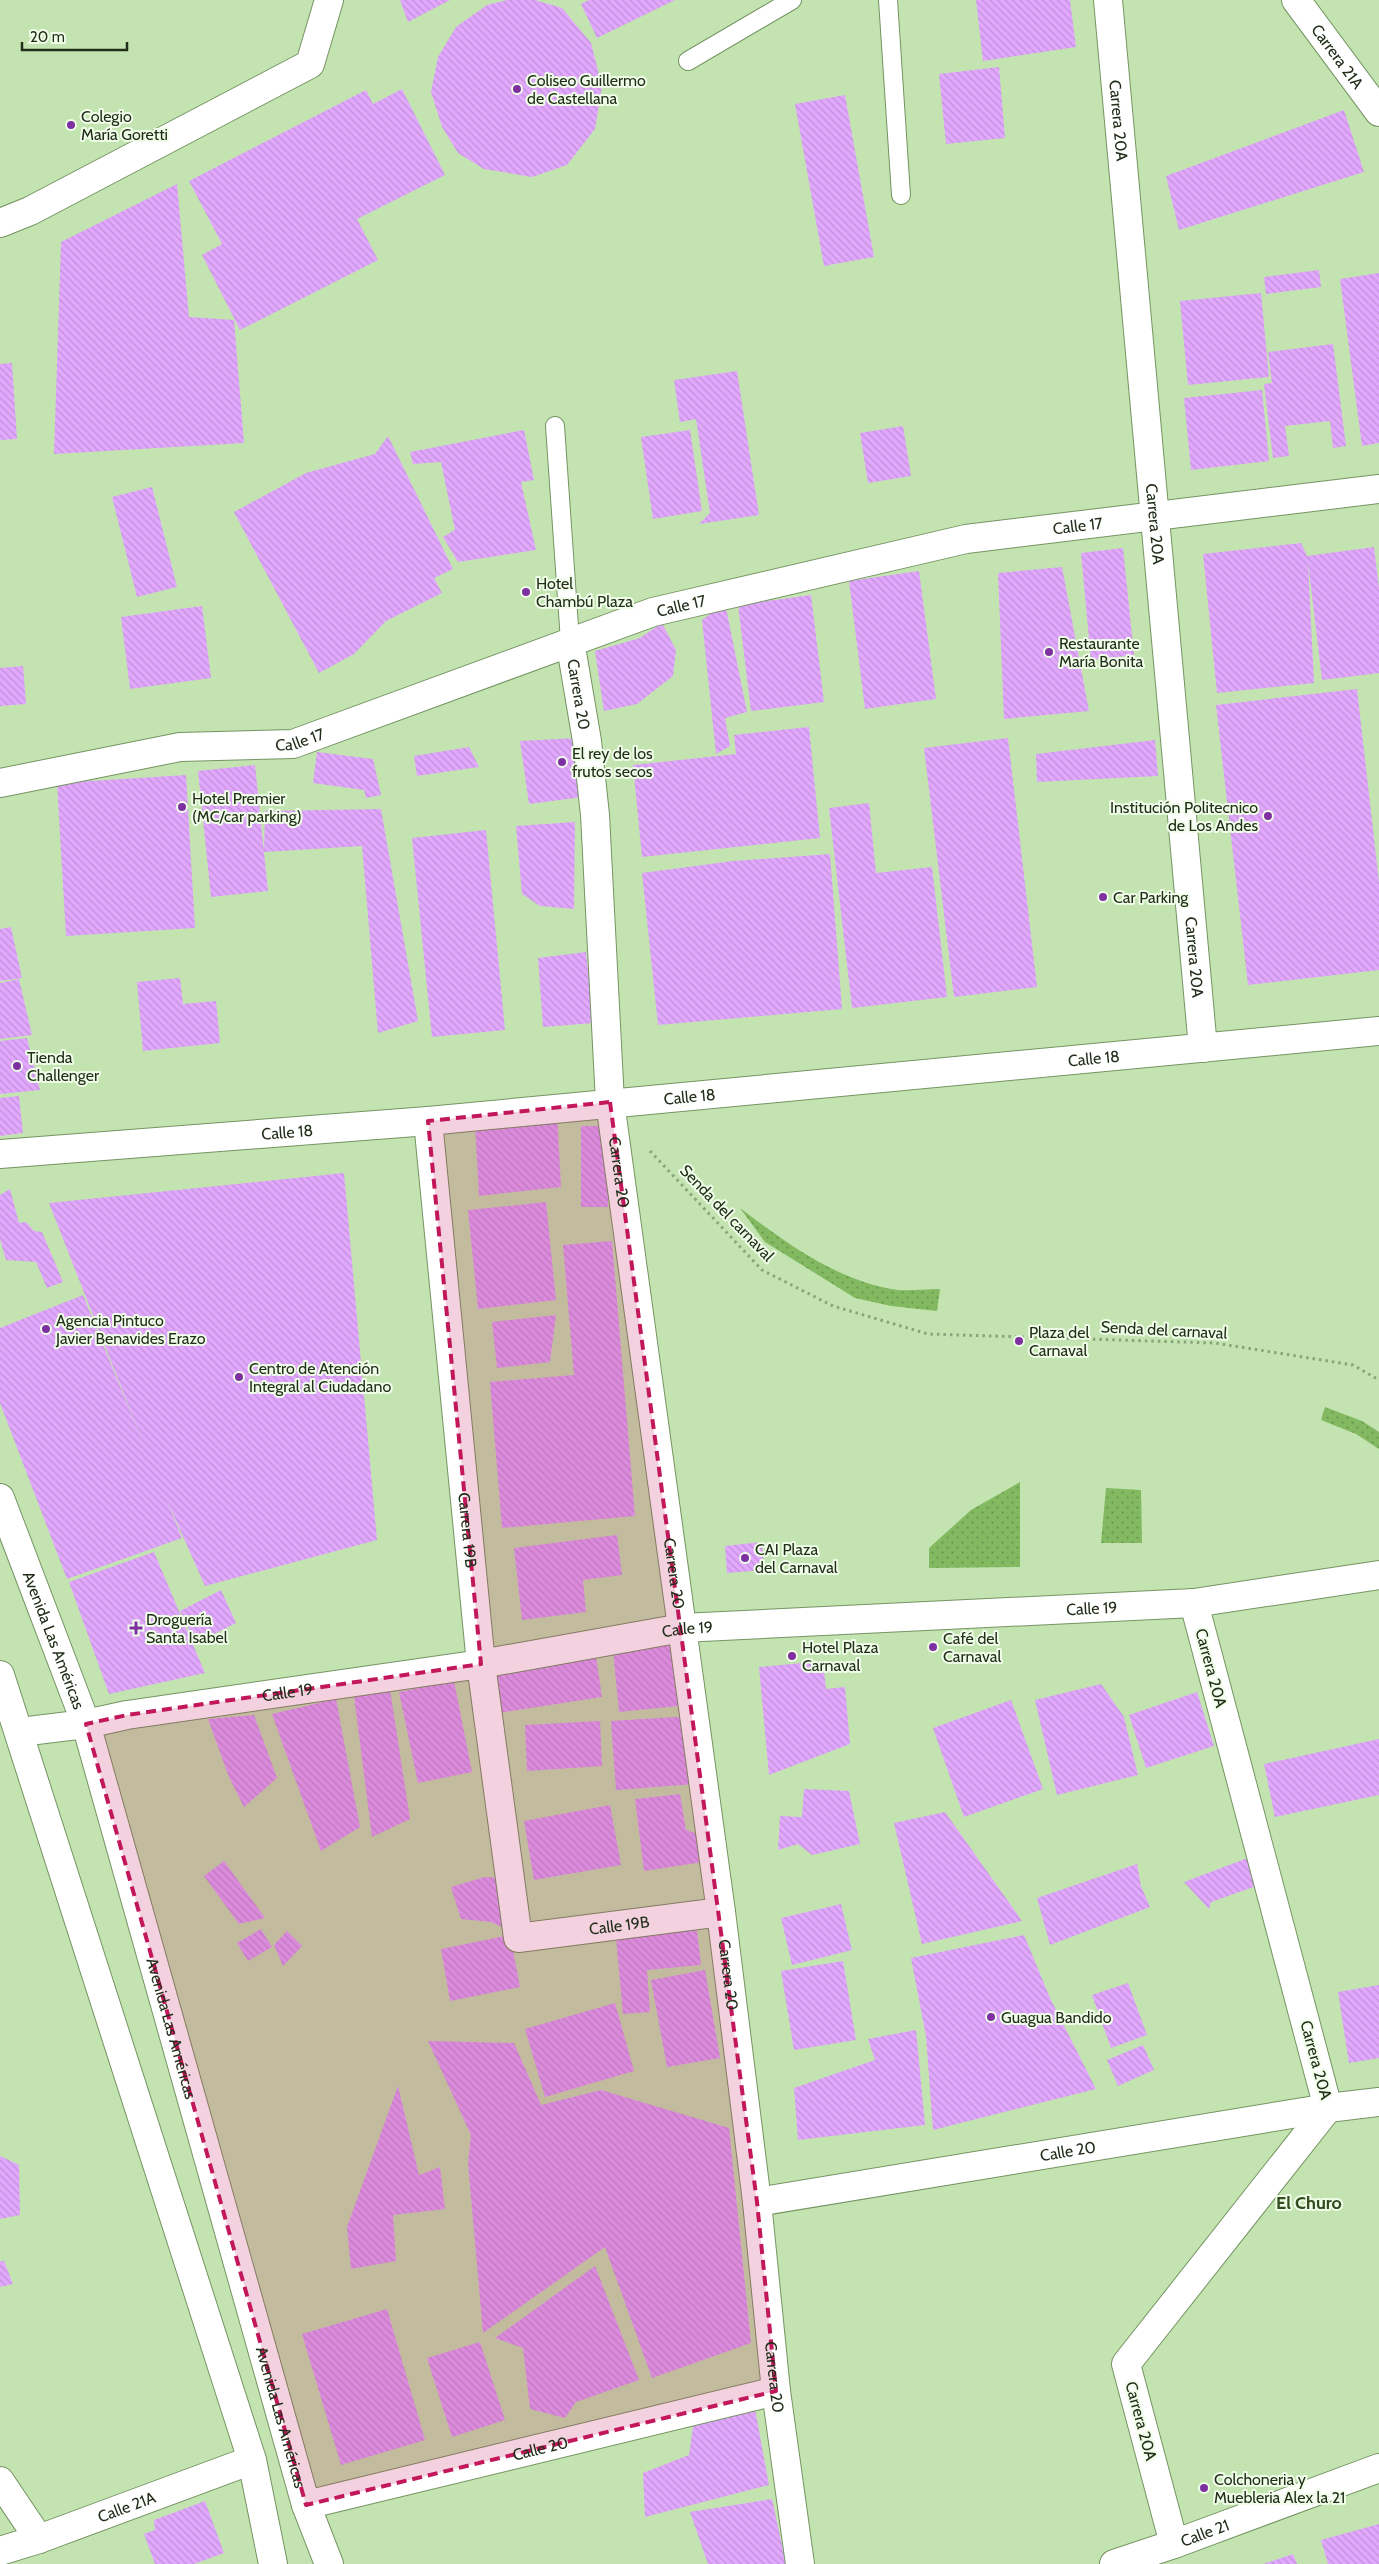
<svg xmlns="http://www.w3.org/2000/svg" width="1379" height="2564" font-family="Cabin,sans-serif">
	<style>
		.garden { fill: url(#garden-dots) }
		.building { fill: url(#building-back-hatch) }
		.lines { fill: none; stroke-linecap: round; stroke-linejoin: round }
		.lane-casing { stroke: #759463; stroke-width: 20 }
		.street-casing { stroke: #759463; stroke-width: 30 }
		.secondary-casing { stroke: #759463; stroke-width: 30 }
		.path { stroke: #8aa37b; stroke-width: 3; stroke-dasharray: 2.5 4; stroke-linecap: butt }
		.lane { stroke: #fff; stroke-width: 18 }
		.street { stroke: #fff; stroke-width: 28 }
		.secondary { stroke: #fff; stroke-width: 28 }
		.marked { fill: #c2185b; fill-opacity: 0.2; stroke: #c2185b; stroke-width: 4; stroke-dasharray: 10 6; stroke-linejoin: round }
		.poi-dot { fill: #7f30a0; stroke: #f0fee9; stroke-width: 2 }
		.labels { text-anchor: middle; dominant-baseline: central; stroke-width: 4; stroke-linejoin: round; paint-order: stroke }
		.street-label { font-size: 16px; fill: #222e1a; stroke: #f0fee9 }
		.poi-label { font-size: 16px; fill: #222e1a; stroke: #f0fee9; text-anchor: start }
		.neighbourhood-label { font-size: 18px; font-weight: bold; fill: #324d1f; stroke: #f0fee9 }
	</style>
	<defs>
		<pattern id="garden-dots" width="8" height="8" patternUnits="userSpaceOnUse" patternTransform="scale(1.25)"><rect width="8" height="8" fill="#83b961"/><path d="M2 2h.1M6 6h.1" fill="none" stroke="#6b974f" stroke-width="1.8" stroke-linecap="round"/></pattern>
		<pattern id="building-back-hatch" width="6" height="6" patternUnits="userSpaceOnUse" patternTransform="scale(1.25)"><rect width="6" height="6" fill="#e1a8fd"/><path d="M-1 5l2 2M0 0l6 6M5-1l2 2" fill="none" stroke="#c191d8"/></pattern>
	</defs>
	<rect width="100%" height="100%" fill="#c3e4b0"/>
	<!-- garden -->
	<path class="garden" d="M740 1208C786 1243 839 1282 898 1290 911 1291 926 1289 940 1289L937 1311 891 1306 855 1298 765 1242Z
		M1325 1407 1362 1421 1379 1432V1449L1356 1434 1321 1420Z
		M1020 1482V1567L929 1568V1548L971 1510Z
		M1106 1488 1141 1490 1142 1543H1101Z"/>
	<!-- building -->
	<path class="building" d="M400 0H450L408 22Z
		M507 0H535L562 8 591 43 602 86 595 129 567 165 532 177 484 169 458 153 442 127 431 92 438 57 456 27 487 5Z
		M589 0H675L597 38 581 4Z
		M976 0H1070L1076 47 983 61Z
		M999 67 1005 138 946 144 939 74Z
		M402 89 445 175 357 219 378 260 240 330 202 255 222 244 189 181 366 90 373 104Z
		M845 95 874 257 824 266 795 104Z
		M1344 110 1364 172 1179 230 1166 176Z
		M177 184 189 317 234 320 244 443 54 454 61 242Z
		M1319 270 1321 287 1266 294 1264 277Z
		M1379 273V443L1362 446 1340 279Z
		M1261 293 1269 377 1188 385 1180 301Z
		M1333 344 1346 446 1333 448 1330 421 1285 426 1289 456 1273 458 1264 384 1272 383 1268 352Z
		M12 363 17 439 0 440V364Z
		M737 371 759 515 699 524 710 513 696 419 680 422 674 380Z
		M1262 390 1269 461 1191 470 1184 398Z
		M903 426 911 476 868 483 860 433Z
		M524 430 534 480 521 482 536 550 458 562 443 537 455 530 441 462 413 464 410 452Z
		M690 430 702 511 653 519 641 437Z
		M388 436 453 569 434 578 442 593 386 621 354 654 319 673 234 512 306 473 375 454Z
		M152 487 177 587 137 597 112 497Z
		M1301 543 1307 556 1374 547 1379 588V673L1322 680 1308 562 1314 683 1217 693 1203 554Z
		M1123 548 1134 655 1091 660 1081 553Z
		M1062 567 1089 711 1004 719 998 573Z
		M919 571 936 699 865 709 849 581Z
		M811 595 824 702 751 711 738 605Z
		M725 603 747 712 725 718 730 746 716 754 702 620Z
		M202 606 211 678 130 689 121 617Z
		M662 623 676 650 673 676 637 704 604 711 595 651 640 638Z
		M23 666 26 704 0 706V668Z
		M1357 689 1379 882V970L1248 985 1216 705Z
		M809 727 820 838 642 857 633 765 736 754 734 735Z
		M577 738 590 796 529 804 520 741Z
		M1008 738 1037 987 954 997 924 748Z
		M1155 740 1158 776 1037 782 1036 754Z
		M469 747 479 767 417 776 414 756Z
		M317 752 373 759 381 795 366 798 364 790 313 783Z
		M255 765 268 891 211 897 198 771Z
		M186 775 195 928 66 936 57 783Z
		M869 803 876 873 932 867 947 997 852 1008 829 808Z
		M381 809 418 1021 378 1033 362 846 264 852 265 811Z
		M575 822 574 909 540 906 522 894 516 826Z
		M486 830 505 1030 432 1037 412 838Z
		M830 854 842 1009 658 1025 642 873 733 861Z
		M11 927 22 978 0 981V929Z
		M586 952 594 1023 543 1027 538 958Z
		M180 978 183 1004 216 1001 220 1043 143 1051 137 982Z
		M19 979 32 1035 0 1039V983Z
		M27 1038 40 1090 0 1094V1041Z
		M19 1096 23 1133 0 1136V1098Z
		M557 1115 561 1187 479 1196 475 1124Z
		M581 1126H608V1207H581Z
		M344 1173 377 1540 205 1586 166 1498 182 1538 67 1579 0 1403V1328L83 1295 145 1448 49 1203Z
		M10 1189 19 1223 26 1222 34 1231 42 1232 63 1282 47 1288 36 1262 6 1260 0 1239V1195Z
		M546 1202 556 1300 478 1309 468 1210Z
		M612 1241 635 1516 502 1528 490 1382 574 1375 563 1245Z
		M556 1315 550 1362 497 1368 492 1322Z
		M617 1535 622 1575 583 1580 586 1612 522 1620 514 1548Z
		M762 1542 764 1570 727 1573 725 1546Z
		M154 1552 205 1673 109 1694 69 1582Z
		M221 1590 236 1623 196 1643 180 1611Z
		M671 1645 678 1706 619 1712 613 1651Z
		M596 1657 602 1697 498 1713 493 1674Z
		M823 1661 826 1689 845 1687 850 1744 769 1775 759 1667Z
		M454 1681 472 1772 418 1783 399 1692Z
		M389 1683 410 1819 372 1837 353 1688Z
		M1101 1684 1124 1717 1138 1775 1057 1795 1035 1700Z
		M1197 1692 1214 1746 1146 1768 1129 1715Z
		M336 1699 360 1827 321 1851 272 1714Z
		M1011 1700 1043 1789 964 1817 933 1728Z
		M254 1715 277 1778 244 1807 229 1777 208 1719Z
		M691 1716 695 1784 616 1790 611 1721Z
		M600 1721 602 1766 527 1771 525 1725Z
		M1379 1739V1795L1275 1817 1264 1764Z
		M804 1789 849 1791 860 1844 812 1855 798 1844 778 1850 780 1816 802 1817Z
		M680 1794 686 1830 700 1835 703 1862 644 1871 635 1799Z
		M610 1805 621 1865 534 1880 524 1821Z
		M945 1812 1022 1921 922 1944 894 1823Z
		M1253 1856 1262 1884 1211 1902 1209 1909 1184 1882Z
		M224 1861 265 1918 239 1924 204 1876Z
		M1137 1864 1141 1886 1150 1907 1050 1945 1037 1898Z
		M485 1877 503 1878 504 1928 491 1922 461 1919 451 1887Z
		M841 1904 852 1950 792 1965 781 1918Z
		M261 1929 272 1947 248 1961 237 1943Z
		M697 1930 701 1965 647 1970 650 2012 623 2014 616 1938Z
		M287 1931 302 1946 283 1966 274 1945Z
		M510 1935 520 1987 450 2001 441 1949Z
		M1024 1935 1050 1998 1096 2089 933 2130 926 2036 911 1958Z
		M843 1961 856 2040 794 2050 781 1971Z
		M705 1970 720 2058 667 2067 651 1980Z
		M1128 1983 1147 2035 1111 2048 1092 1995Z
		M1379 1985V2058L1349 2063 1338 1992Z
		M615 2003 634 2071 545 2097 525 2029Z
		M916 2030 925 2125 798 2140 794 2088 875 2060 868 2039Z
		M428 2041 514 2043 541 2105 601 2090 729 2128 751 2343 652 2378 605 2247 483 2333 468 2163 471 2135Z
		M1143 2045 1154 2070 1118 2086 1107 2060Z
		M398 2086 419 2175 440 2167 445 2209 393 2215 396 2261 351 2269 347 2227Z
		M0 2156 19 2165 20 2215 0 2219Z
		M0 2261H4L13 2284 0 2287Z
		M595 2266 639 2380 576 2402 565 2418 530 2409 523 2348 495 2338Z
		M387 2309 425 2440 341 2465 302 2334Z
		M480 2342 505 2420 452 2437 427 2358Z
		M755 2409 769 2485 645 2517 643 2473 689 2455 694 2420Z
		M772 2499 786 2564H708L690 2512Z
		M205 2501 224 2553 194 2564H155L144 2534 155 2530 154 2520Z
		M1379 2524V2564H1328L1321 2540Z
		M1293 2554 1297 2564H1263Z"/>
	<g class="lines">
		<!-- lane casing -->
		<g class="lane-casing">
			<path id="lane" d="M888 0 901 195
				M688 61 792 0
				M555 426 570 641"/>
		</g>
		<!-- street casing -->
		<g class="street-casing">
			<g id="street">
				<path id="s1" d="M1108 0 1203 1048"/>
				<path id="s2" d="M1296 0 1379 112"/>
				<path d="M0 223 30 211 310 64 329 0"/>
				<path id="s3" d="M570 641 587 741 595 815 610 1102 721 1912 757 2202 776 2391 800 2564"/>
				<path id="s4" d="M428 1121 481 1664 518 1938 721 1912"/>
				<path d="M20 1732 86 1724"/>
				<path id="s5" d="M757 2202 1328 2108 1379 2102"/>
				<path d="M0 2481 39 2539"/>
				<path id="s6" d="M306 2505 776 2391"/>
				<path d="M1174 2544 1126 2364 1328 2108 1194 1603"/>
				<path id="s7" d="M0 2551 39 2539 252 2460"/>
				<path id="s8" d="M1114 2564 1174 2544 1379 2468"/>
			</g>
		</g>
		<!-- secondary casing -->
		<g class="secondary-casing">
			<g id="secondary">
				<path id="s9" d="M0 783 180 747 293 744 653 612 966 539 1379 489"/>
				<path id="s10" d="M0 1154 428 1121 1379 1031"/>
				<path id="s11" d="M0 1498 86 1724 306 2505 329 2564"/>
				<path d="M0 1675 252 2460 273 2564"/>
				<path id="s12" d="M86 1724 127 1715 481 1664 682 1628 1194 1603 1379 1575"/>
			</g>
		</g>
		<!-- path -->
		<path class="path" d="M650 1151 762 1270 833 1306 928 1334 1215 1343 1353 1365 1379 1380"/>
		<!-- lane -->
		<use href="#lane" class="lane"/>
		<!-- street -->
		<use href="#street" class="street"/>
		<!-- secondary -->
		<use href="#secondary" class="secondary"/>
	</g>
	<!-- marked area -->
	<path class="marked" d="M610 1102 757 2202 776 2391 306 2505 86 1724 127 1715 481 1664 428 1121Z"/>
	<!-- markers -->
	<g class="poi-dot">
		<circle cx="517" cy="89" r="5"/>
		<circle cx="71" cy="125" r="5"/>
		<circle cx="526" cy="592" r="5"/>
		<circle cx="1049" cy="652" r="5"/>
		<circle cx="562" cy="762" r="5"/>
		<circle cx="182" cy="807" r="5"/>
		<circle cx="1268" cy="816" r="5"/>
		<circle cx="1103" cy="897" r="5"/>
		<circle cx="17" cy="1066" r="5"/>
		<circle cx="46" cy="1329" r="5"/>
		<circle cx="1019" cy="1341" r="5"/>
		<circle cx="239" cy="1377" r="5"/>
		<circle cx="745" cy="1558" r="5"/>
		<path d="M133.5 1620.5h5v5h5v5h-5v5h-5v-5h-5v-5h5z"/>
		<circle cx="933" cy="1647" r="5"/>
		<circle cx="792" cy="1656" r="5"/>
		<circle cx="991" cy="2017" r="5"/>
		<circle cx="1204" cy="2488" r="5"/>
	</g>
	<g class="labels">
		<!-- street labels -->
		<g class="street-label">
			<text stroke="none"><textPath href="#s2" startOffset="70">Carrera 21A</textPath></text>
			<text stroke="none"><textPath href="#s1" startOffset="121">Carrera 20A</textPath></text>
			<text stroke="none"><textPath href="#s1" startOffset="526">Carrera 20A</textPath></text>
			<text stroke="none"><textPath href="#s9" startOffset="1114">Calle 17</textPath></text>
			<text stroke="none"><textPath href="#s9" startOffset="709">Calle 17</textPath></text>
			<text stroke="none"><textPath href="#s3" startOffset="54">Carrera 20</textPath></text>
			<text stroke="none"><textPath href="#s9" startOffset="304">Calle 17</textPath></text>
			<text stroke="none"><textPath href="#s1" startOffset="961">Carrera 20A</textPath></text>
			<text stroke="none"><textPath href="#s10" startOffset="1098">Calle 18</textPath></text>
			<text stroke="none"><textPath href="#s10" startOffset="692">Calle 18</textPath></text>
			<text stroke="none"><textPath href="#s10" startOffset="288">Calle 18</textPath></text>
			<text stroke="none"><textPath href="#s3" startOffset="534">Carrera 20</textPath></text>
			<text transform="translate(727 1213) rotate(46)">Senda del carnaval</text>
			<text transform="translate(1164 1330) rotate(3)">Senda del carnaval</text>
			<text stroke="none"><textPath href="#s4" startOffset="411">Carrera 19B</textPath></text>
			<text stroke="none"><textPath href="#s3" startOffset="939">Carrera 20</textPath></text>
			<text stroke="none"><textPath href="#s12" startOffset="1014">Calle 19</textPath></text>
			<text stroke="none"><textPath href="#s12" startOffset="609">Calle 19</textPath></text>
			<text stroke="none"><textPath href="#s11" startOffset="152">Avenida Las Américas</textPath></text>
			<text transform="translate(1211 1668) rotate(75)">Carrera 20A</text>
			<text stroke="none"><textPath href="#s12" startOffset="204">Calle 19</textPath></text>
			<text stroke="none"><textPath href="#s4" startOffset="924">Calle 19B</textPath></text>
			<text stroke="none"><textPath href="#s3" startOffset="1344">Carrera 20</textPath></text>
			<text stroke="none"><textPath href="#s11" startOffset="558">Avenida Las Américas</textPath></text>
			<text transform="translate(1316 2060) rotate(75)">Carrera 20A</text>
			<text stroke="none"><textPath href="#s5" startOffset="315">Calle 20</textPath></text>
			<text stroke="none"><textPath href="#s3" startOffset="1749">Carrera 20</textPath></text>
			<text stroke="none"><textPath href="#s11" startOffset="962">Avenida Las Américas</textPath></text>
			<text transform="translate(1141 2421) rotate(75)">Carrera 20A</text>
			<text stroke="none"><textPath href="#s6" startOffset="241">Calle 20</textPath></text>
			<text stroke="none"><textPath href="#s7" startOffset="134">Calle 21A</textPath></text>
			<text stroke="none"><textPath href="#s8" startOffset="96">Calle 21</textPath></text>
		</g>
		<!-- poi labels -->
		<g class="poi-label">
			<text x="527" y="80">Coliseo Guillermo<tspan x="527" dy="18">de Castellana</tspan></text>
			<text x="81" y="116">Colegio<tspan x="81" dy="18">María Goretti</tspan></text>
			<text x="536" y="583">Hotel<tspan x="536" dy="18">Chambú Plaza</tspan></text>
			<text x="1059" y="643">Restaurante<tspan x="1059" dy="18">María Bonita</tspan></text>
			<text x="572" y="753">El rey de los<tspan x="572" dy="18">frutos secos</tspan></text>
			<text x="192" y="798">Hotel Premier<tspan x="192" dy="18">(MC/car parking)</tspan></text>
			<text x="1258" y="807" text-anchor="end">Institución Politecnico<tspan x="1258" dy="18">de Los Andes</tspan></text>
			<text x="1113" y="897">Car Parking</text>
			<text x="27" y="1057">Tienda<tspan x="27" dy="18">Challenger</tspan></text>
			<text x="56" y="1320">Agencia Pintuco<tspan x="56" dy="18">Javier Benavides Erazo</tspan></text>
			<text x="1029" y="1332">Plaza del<tspan x="1029" dy="18">Carnaval</tspan></text>
			<text x="249" y="1368">Centro de Atención<tspan x="249" dy="18">Integral al Ciudadano</tspan></text>
			<text x="755" y="1549">CAI Plaza<tspan x="755" dy="18">del Carnaval</tspan></text>
			<text x="146" y="1619">Droguería<tspan x="146" dy="18">Santa Isabel</tspan></text>
			<text x="943" y="1638">Café del<tspan x="943" dy="18">Carnaval</tspan></text>
			<text x="802" y="1647">Hotel Plaza<tspan x="802" dy="18">Carnaval</tspan></text>
			<text x="1001" y="2017">Guagua Bandido</text>
			<text x="1214" y="2479">Colchoneria y<tspan x="1214" dy="18">Muebleria Alex la 21</tspan></text>
		</g>
		<!-- neighbourhood labels -->
		<g class="neighbourhood-label">
			<text x="1309" y="2203">El Churo</text>
		</g>
	</g>
	<!-- scale -->
	<path d="M22 42v8h105v-8" fill="none" stroke="#222e1a" stroke-width="2.5"/>
	<text x="30" y="42" font-size="15" fill="#222e1a" stroke="#f0fee9" stroke-width="4" paint-order="stroke">20 m</text>
</svg>
